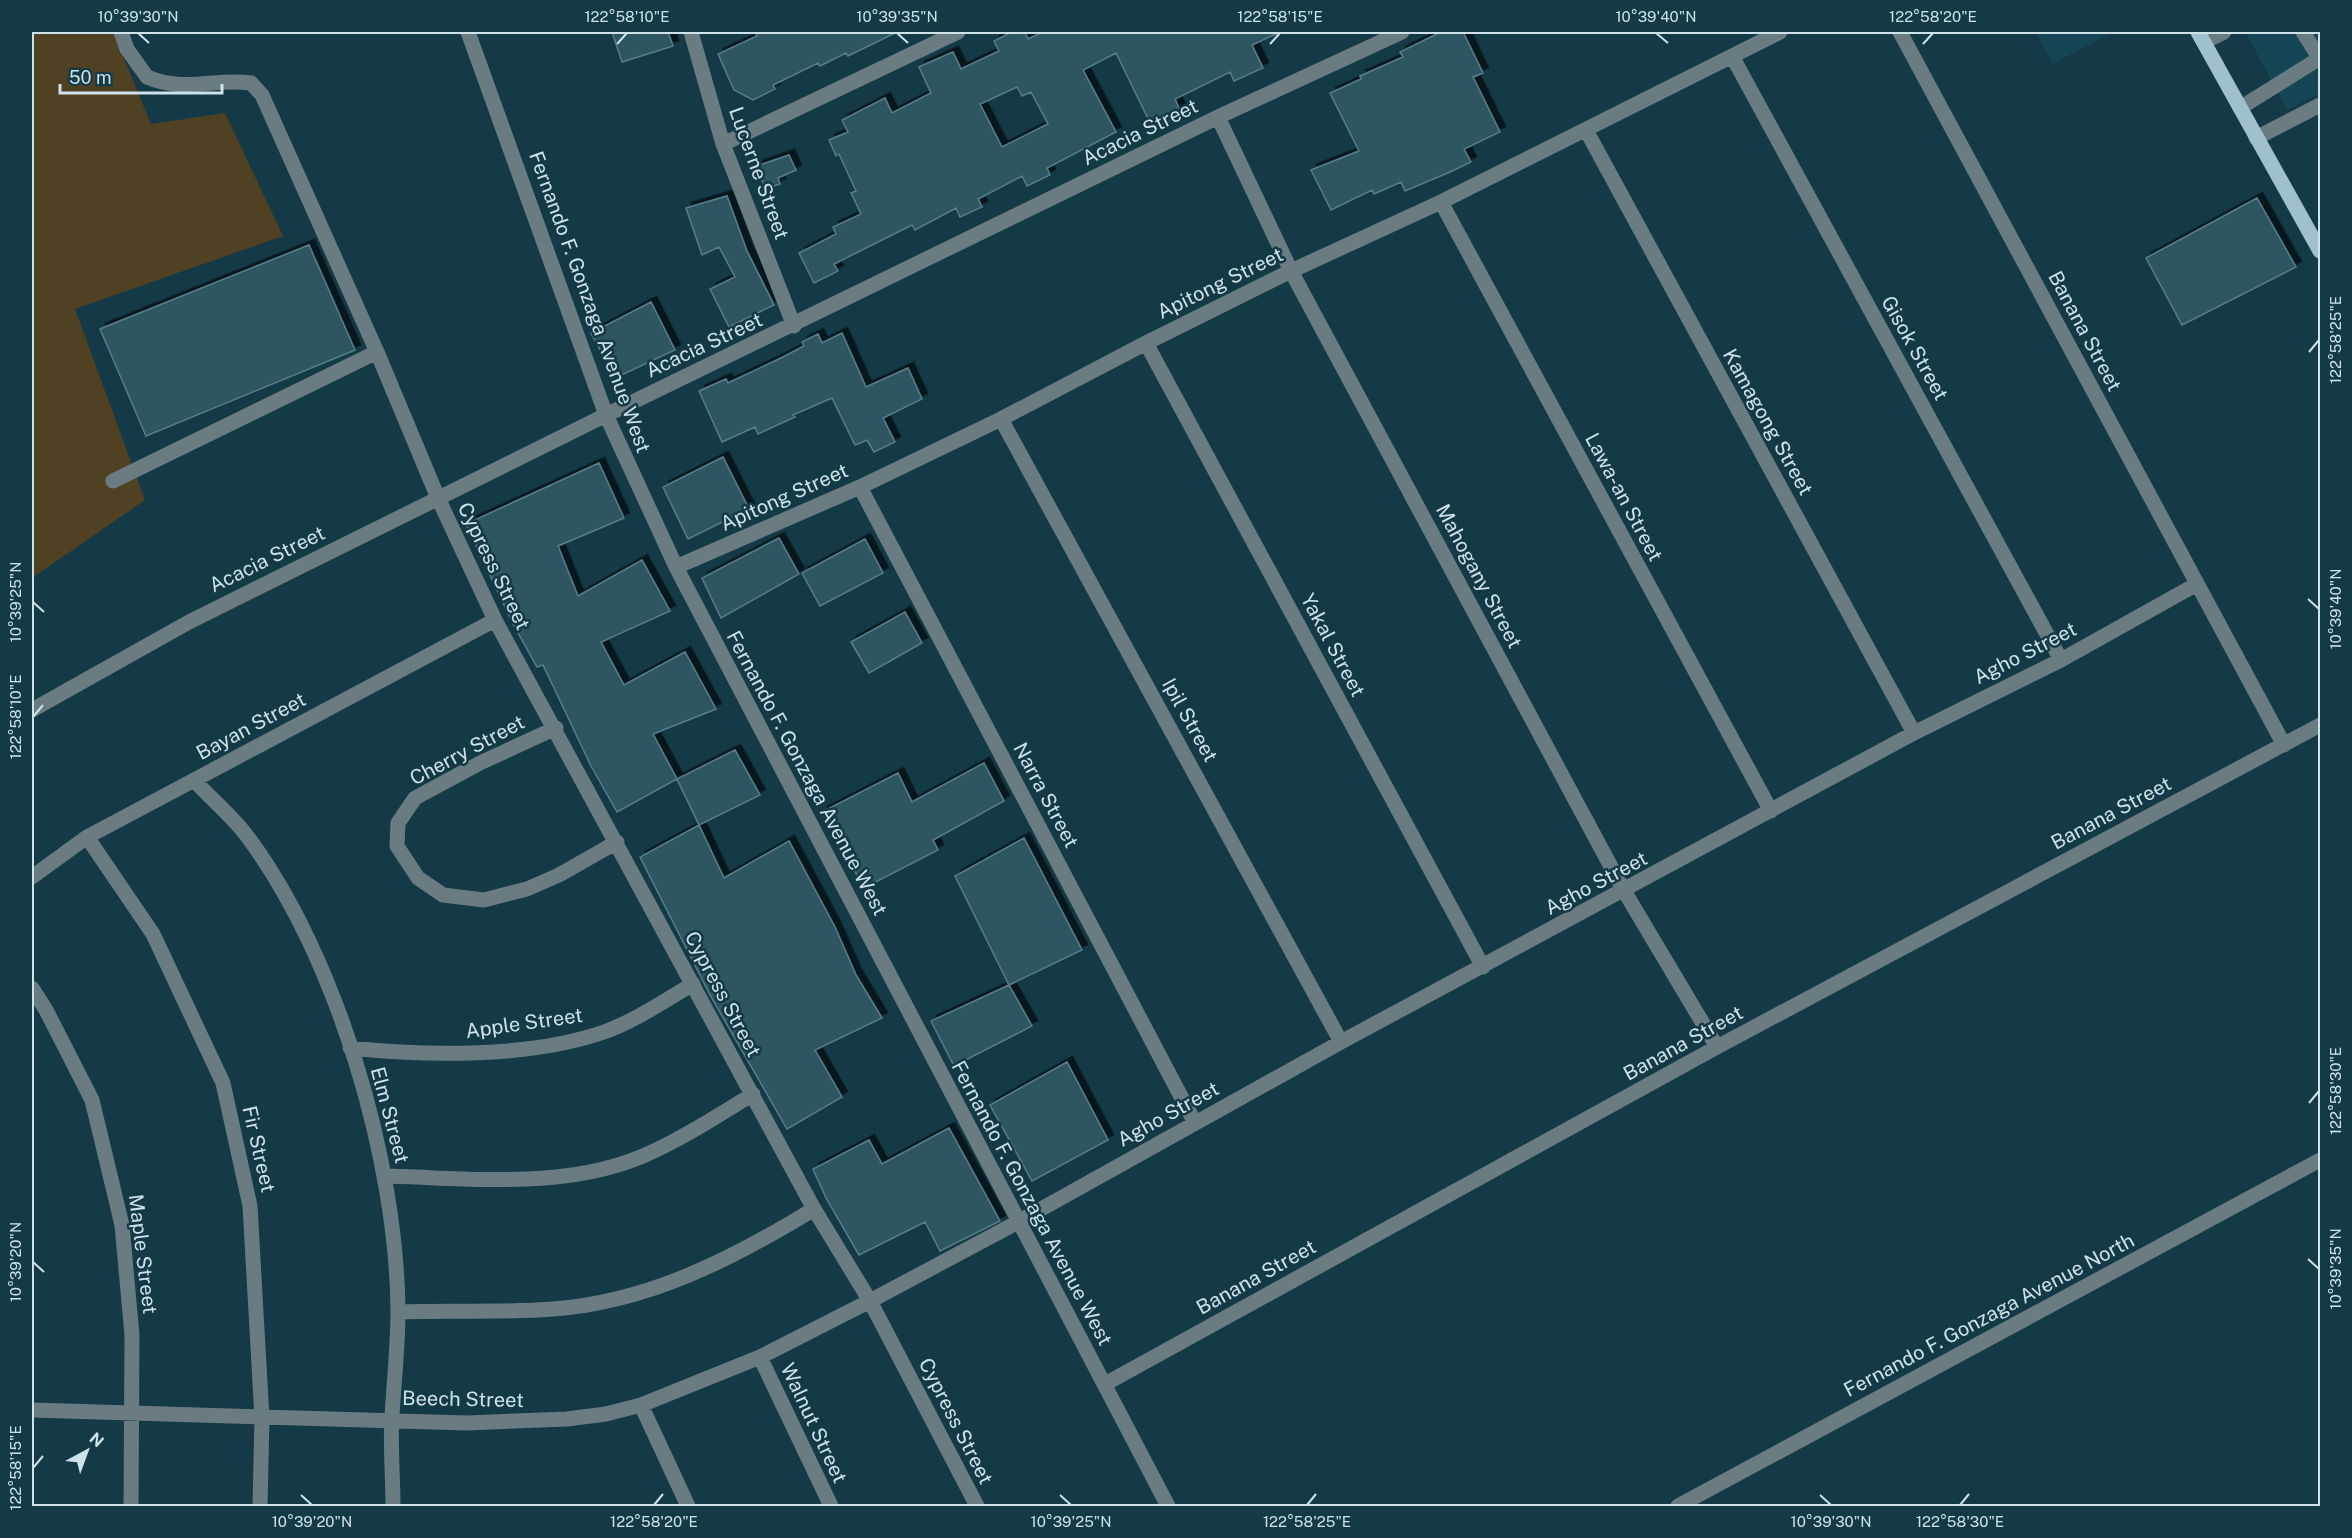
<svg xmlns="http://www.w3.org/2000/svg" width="2352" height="1538" font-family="'Public Sans',sans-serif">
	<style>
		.built { fill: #144655 }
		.grass { fill: #504122 }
		.building { fill: #2f5462; stroke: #577d8b; stroke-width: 1.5; fill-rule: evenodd; filter: url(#shadow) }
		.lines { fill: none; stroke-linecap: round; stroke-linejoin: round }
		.minor { stroke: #6a7b81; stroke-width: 15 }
		.major { stroke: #9fc1cd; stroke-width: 15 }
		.ticks { fill: none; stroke: #cee2e9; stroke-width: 2 }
		.labels { text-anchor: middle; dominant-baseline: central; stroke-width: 5; stroke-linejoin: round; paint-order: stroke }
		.street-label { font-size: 20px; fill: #cee2e9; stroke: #133a46 }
		.neatline { fill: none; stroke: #cee2e9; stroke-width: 2 }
		.ticks-label { font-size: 15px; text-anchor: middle; fill: #cee2e9 }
	</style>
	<defs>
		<filter id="shadow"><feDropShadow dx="5.5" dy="-5.5" stdDeviation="0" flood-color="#0009"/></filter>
	</defs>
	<rect width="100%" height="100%" fill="#133a46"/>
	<!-- built -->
	<path class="built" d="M2036 32H2113L2053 64Z
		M2245 32H2320V93L2288 110Z"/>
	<!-- grass -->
	<path class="grass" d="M32 32H113L151 124 225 113 283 236 75 309 145 500 32 578Z"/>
	<!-- building -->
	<path class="building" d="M612 32H668L673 46 622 62Z
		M755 32H897L848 56 846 53 820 66 818 63 773 85 775 89 753 100 734 90 718 54 757 36Z
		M1012 32H1025L1028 39 1043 32H1280L1252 45 1263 68 1234 81 1230 72 1175 99 1182 115 1153 129 1116 53 1083 70 1116 132 1047 168 1050 175 1027 186 1022 176 978 199 982 207 960 217 956 208 915 230 912 225 834 264 838 271 814 283 799 253 836 234 833 227 861 214 851 193 856 191 839 154 836 156 829 140 848 132 842 120 885 98 892 113 931 93 919 67 953 52 961 69 999 51 994 41ZM1017 87 1022 96 1031 92 1048 124 1002 147 980 104Z
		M1441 32H1463L1483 73 1473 77 1500 132 1464 149 1471 162 1450 172 1405 191 1401 182 1374 194 1372 190 1331 210 1311 170 1359 151 1330 93 1361 79 1360 76 1403 57 1400 52Z
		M789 155 796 170 778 178 780 184 765 189 757 166Z
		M727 196 747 251 774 305 729 327 710 289 735 277 719 247 702 255 686 208Z
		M2257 198 2296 267 2182 325 2146 258Z
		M309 245 355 350 146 436 100 329Z
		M651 302 675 350 615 378 591 333Z
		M842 333 866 387 908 368 922 399 883 418 895 442 874 452 867 440 855 445 832 398 793 415 795 417 758 434 755 427 722 442 699 391 726 379 728 383 783 357 804 346 802 342 818 334 822 343Z
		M723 457 749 509 688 539 663 487Z
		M599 463 624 518 558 546 578 596 642 560 670 611 601 642 624 685 685 652 716 709 653 734 677 779 617 812 591 766 543 665 537 667 513 624 466 524Z
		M779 538 799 574 721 618 702 578Z
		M865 539 883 573 820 606 802 573Z
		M905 612 922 643 869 673 851 642Z
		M735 750 760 795 699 825 677 779Z
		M984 763 1004 801 933 840 938 850 864 888 822 812 898 773 912 802Z
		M699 825 724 878 789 841 835 927 856 975 882 1018 815 1050 842 1097 787 1129 710 995 640 857Z
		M1024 838 1082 950 1009 985 955 876Z
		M1009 985 1032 1026 954 1066 931 1021Z
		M1067 1062 1108 1140 1032 1181 990 1105Z
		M949 1128 1000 1221 940 1251 925 1222 859 1255 826 1198 813 1169 869 1140 882 1164Z"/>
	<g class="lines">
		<!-- minor -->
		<path class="minor" d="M121 32 127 49 147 77C185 93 213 78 251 83L262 95 377 352 438 498 495 620 814 1209 870 1301 977 1506
			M468 32 606 415 676 567 1168 1506
			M691 32 723 144 794 326
			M1900 32 2284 745
			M2303 32 2320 59
			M2204 42 2224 32
			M1732 56 2061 660
			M2240 108 2320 58
			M1218 117 1291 271 1623 889 1717 1047
			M1586 130 1914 733
			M2256 138 2320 105
			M723 144 958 32
			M1441 202 1771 811
			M1146 343 1483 967
			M1001 419 1341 1042
			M113 481 377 352
			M860 487 1195 1123
			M676 567 860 487 1001 419 1146 343 1291 271 1441 202 1780 32
			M32 710 189 622 606 415 1218 117 1402 32
			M556 728 482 762 415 798 398 823 397 846 418 878 443 895 484 900 527 889 559 875 617 842
			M194 780C211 799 232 816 247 836 337 956 397 1162 398 1311 398 1346 394 1381 392 1416 390 1446 393 1476 393 1506
			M87 837 153 934 223 1083 250 1206 262 1418 260 1506
			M32 877 87 837 495 620
			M32 988 46 1010 92 1100 122 1225 132 1335 131 1506
			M350 1048C427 1056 529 1058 604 1032 635 1021 664 1001 693 984
			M385 1176C473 1178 572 1191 654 1151 688 1135 721 1114 753 1094
			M398 1312C450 1310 502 1313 553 1309 649 1302 734 1258 814 1209
			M760 1357 831 1506
			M1105 1384 1717 1047 2320 725
			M641 1405 688 1506
			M32 1410 467 1423 567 1419 606 1414 641 1405 760 1357 870 1301 1018 1222 1341 1042 1914 733 2061 660 2197 584
			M1678 1506 2320 1160"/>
		<!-- major -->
		<path class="major" d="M2198 32 2320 251"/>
	</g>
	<!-- ticks -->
	<path class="ticks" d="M138 33 149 43M897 33 908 43M1656 33 1668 43M617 44 627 33M1270 44 1280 33M1923 44 1933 33M2309 352 2319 340M2308 599 2319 609M33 602 44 612M33 717 43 705M2309 1103 2319 1091M2308 1259 2319 1269M33 1262 44 1272M33 1468 43 1456M301 1495 312 1505M1060 1495 1071 1505M1820 1495 1831 1505M654 1505 663 1494M1307 1505 1316 1494M1960 1505 1969 1494"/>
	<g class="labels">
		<!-- street labels -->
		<g class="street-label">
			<text transform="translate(1140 132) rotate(-26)">Acacia Street</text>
			<text transform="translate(759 173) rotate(70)">Lucerne Street</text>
			<text transform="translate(1220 283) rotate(-26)">Apitong Street</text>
			<text transform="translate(590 302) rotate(70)">Fernando F. Gonzaga Avenue West</text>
			<text transform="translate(2085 331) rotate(62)">Banana Street</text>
			<text transform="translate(704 345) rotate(-25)">Acacia Street</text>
			<text transform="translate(1915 348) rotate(61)">Gisok Street</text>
			<text transform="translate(1768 422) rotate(61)">Kamagong Street</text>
			<text transform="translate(784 497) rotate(-24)">Apitong Street</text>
			<text transform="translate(1624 497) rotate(62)">Lawa-an Street</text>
			<text transform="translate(267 559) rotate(-26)">Acacia Street</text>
			<text transform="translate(494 566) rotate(64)">Cypress Street</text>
			<text transform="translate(1479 576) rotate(62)">Mahogany Street</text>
			<text transform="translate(1333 645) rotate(62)">Yakal Street</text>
			<text transform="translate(2025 653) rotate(-27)">Agho Street</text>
			<text transform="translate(1190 720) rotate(61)">Ipil Street</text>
			<text transform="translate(251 726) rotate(-28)">Bayan Street</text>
			<text transform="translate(467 750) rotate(-28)">Cherry Street</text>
			<text transform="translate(807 773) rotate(62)">Fernando F. Gonzaga Avenue West</text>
			<text transform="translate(1046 795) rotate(62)">Narra Street</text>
			<text transform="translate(2111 813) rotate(-28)">Banana Street</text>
			<text transform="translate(1596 883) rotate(-28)">Agho Street</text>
			<text transform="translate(723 994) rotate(62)">Cypress Street</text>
			<text transform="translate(524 1023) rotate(-8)">Apple Street</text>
			<text transform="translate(1683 1043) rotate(-29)">Banana Street</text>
			<text transform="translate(1168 1114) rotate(-29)">Agho Street</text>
			<text transform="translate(390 1115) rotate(75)">Elm Street</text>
			<text transform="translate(259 1149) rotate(77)">Fir Street</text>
			<text transform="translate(1032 1203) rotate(62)">Fernando F. Gonzaga Avenue West</text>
			<text transform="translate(143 1254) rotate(83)">Maple Street</text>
			<text transform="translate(1256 1277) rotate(-29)">Banana Street</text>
			<text transform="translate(1989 1315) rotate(-28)">Fernando F. Gonzaga Avenue North</text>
			<text transform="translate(463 1399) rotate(1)">Beech Street</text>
			<text transform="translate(956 1421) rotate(63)">Cypress Street</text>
			<text transform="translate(814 1423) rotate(65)">Walnut Street</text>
		</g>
	</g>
	<!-- border -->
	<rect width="2352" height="1538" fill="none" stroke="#133a46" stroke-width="66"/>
	<!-- north arrow -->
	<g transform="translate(87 1451) rotate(41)" stroke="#133a46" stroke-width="4.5" paint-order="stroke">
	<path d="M0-4.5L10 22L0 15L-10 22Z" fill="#cee2e9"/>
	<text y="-9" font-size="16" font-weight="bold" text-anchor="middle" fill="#cee2e9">N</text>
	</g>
	<!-- scale -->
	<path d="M60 84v9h162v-9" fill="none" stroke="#cee2e9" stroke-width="3"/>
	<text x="69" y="84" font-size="18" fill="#cee2e9" stroke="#133a46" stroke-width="4.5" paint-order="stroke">50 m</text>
	<rect x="33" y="33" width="2286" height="1472" class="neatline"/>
	<g class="ticks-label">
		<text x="138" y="22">10°39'30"N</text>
		<text x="627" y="22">122°58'10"E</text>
		<text x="897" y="22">10°39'35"N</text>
		<text x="1280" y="22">122°58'15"E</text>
		<text x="1656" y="22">10°39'40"N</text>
		<text x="1933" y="22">122°58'20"E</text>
		<text transform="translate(2336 340) rotate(-90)" y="5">122°58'25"E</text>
		<text transform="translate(16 602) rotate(-90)" y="5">10°39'25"N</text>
		<text transform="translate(2336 609) rotate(-90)" y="5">10°39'40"N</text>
		<text transform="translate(16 717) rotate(-90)" y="5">122°58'10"E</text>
		<text transform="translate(2336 1091) rotate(-90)" y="5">122°58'30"E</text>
		<text transform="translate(16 1262) rotate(-90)" y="5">10°39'20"N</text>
		<text transform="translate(2336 1269) rotate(-90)" y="5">10°39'35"N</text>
		<text transform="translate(16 1468) rotate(-90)" y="5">122°58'15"E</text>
		<text x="312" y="1527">10°39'20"N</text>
		<text x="654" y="1527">122°58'20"E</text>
		<text x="1071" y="1527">10°39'25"N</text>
		<text x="1307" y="1527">122°58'25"E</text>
		<text x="1831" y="1527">10°39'30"N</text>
		<text x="1960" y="1527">122°58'30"E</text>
	</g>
</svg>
